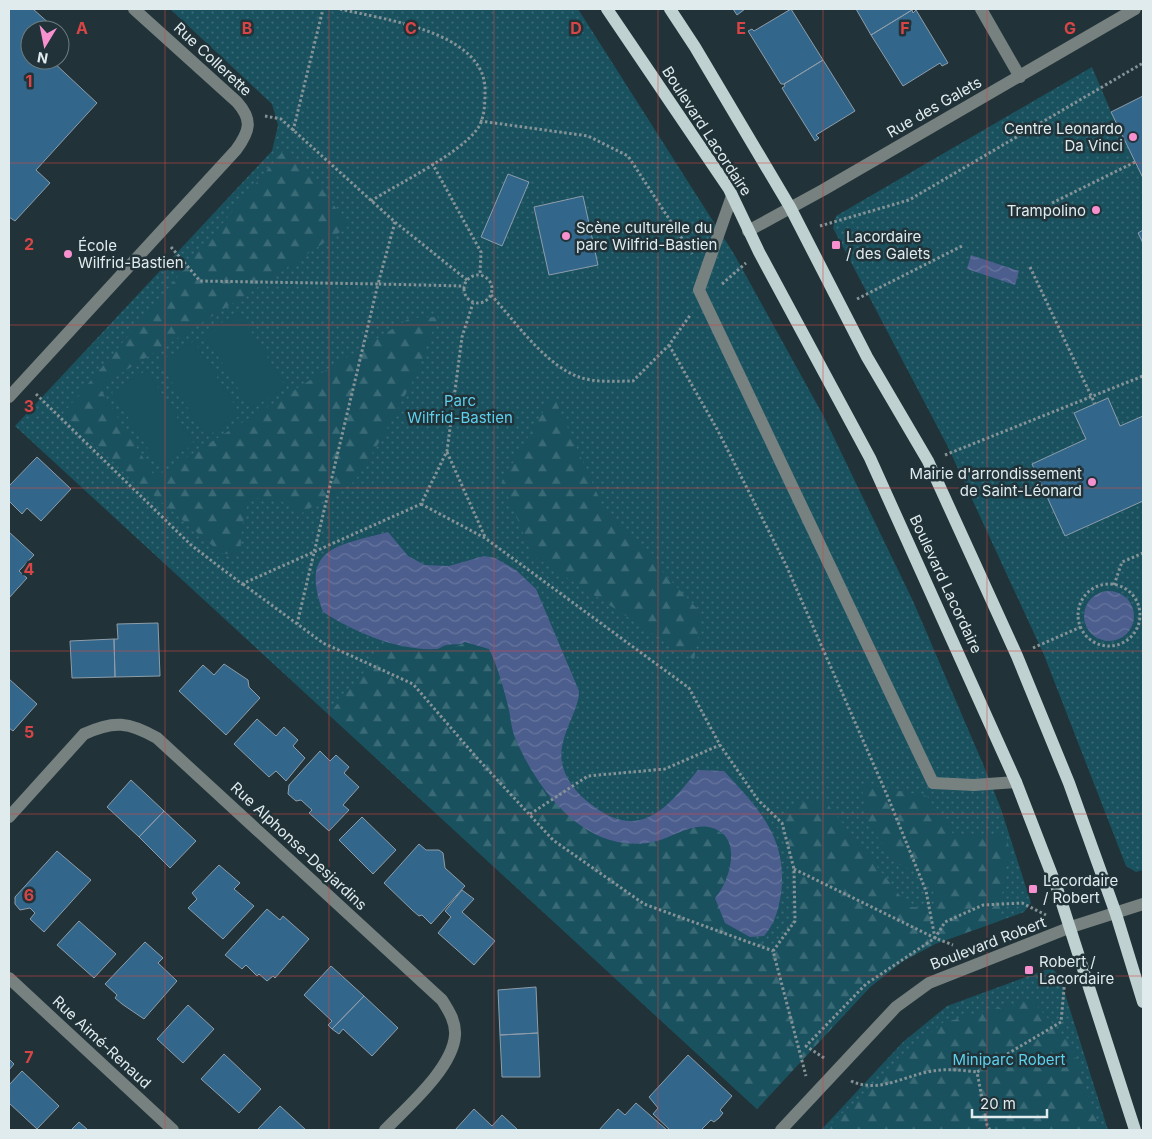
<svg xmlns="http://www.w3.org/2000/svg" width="1152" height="1139" font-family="Inter,sans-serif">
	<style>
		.grass { fill: url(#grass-dots) }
		.forest { fill: url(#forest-firs) }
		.garden { fill: #19515f }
		.water { fill: url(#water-waves) }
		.building { fill: #33668b; stroke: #8e9da9 }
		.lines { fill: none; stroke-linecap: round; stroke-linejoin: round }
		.path { stroke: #859397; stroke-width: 3; stroke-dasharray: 2.5 2.5; stroke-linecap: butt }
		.minor { stroke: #778180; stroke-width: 12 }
		.major { stroke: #bfd2d1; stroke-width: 12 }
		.grid { fill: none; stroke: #d84546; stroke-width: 1; stroke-opacity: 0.55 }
		.poi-dot { fill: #f790ce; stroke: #213338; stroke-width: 2 }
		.labels { text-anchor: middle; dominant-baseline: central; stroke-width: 5; stroke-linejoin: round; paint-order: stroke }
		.street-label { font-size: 15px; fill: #e0ebee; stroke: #213338 }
		.poi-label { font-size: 15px; fill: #e0ebee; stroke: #213338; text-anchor: start }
		.park-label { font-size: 15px; fill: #5ed0ed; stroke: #213338 }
		.grid-label { font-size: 16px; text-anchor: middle; font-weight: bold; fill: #d84546; stroke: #213338; stroke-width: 5; stroke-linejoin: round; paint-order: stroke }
	</style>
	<defs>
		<pattern id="grass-dots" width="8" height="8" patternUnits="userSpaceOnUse" patternTransform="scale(1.25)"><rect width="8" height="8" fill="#19515f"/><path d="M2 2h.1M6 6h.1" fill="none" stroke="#3a6a76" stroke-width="1.8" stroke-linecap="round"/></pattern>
		<pattern id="forest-firs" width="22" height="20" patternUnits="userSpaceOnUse" patternTransform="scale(1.25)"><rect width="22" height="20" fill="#19515f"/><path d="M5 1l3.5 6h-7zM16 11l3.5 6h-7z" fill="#3a6a76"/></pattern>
		<pattern id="water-waves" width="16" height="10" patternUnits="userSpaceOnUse" patternTransform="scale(1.25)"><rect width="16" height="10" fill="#4c5e8e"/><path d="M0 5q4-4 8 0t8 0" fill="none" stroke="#66759e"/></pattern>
	</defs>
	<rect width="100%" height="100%" fill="#213338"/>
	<!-- grass -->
	<path class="grass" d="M170 9H578L734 254 823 415 913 601 983 764 1001 809 1031 903 1024 912 935 944 903 961 870 987 757 1109 15 426 272 151 278 125 272 104Z
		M1092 67 1111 112 1143 178V230L1138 233 1143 243V870L1136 872 1126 866 1044 655 948 447 833 228 836 216Z
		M1048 969 1054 970 1060 978 1108 1130H821L903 1042 947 1006Z"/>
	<!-- forest -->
	<path class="forest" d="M284 150 319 185 349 226 246 295 99 387 155 477 410 318 438 317 416 375 383 436 355 481 302 513 277 499 249 498 242 527 240 556 221 553 61 416Z
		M553 395 604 509 702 614 694 660 532 555 502 481Z
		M465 642 490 649 499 669 515 738 533 771 564 813 666 838 690 827 700 826 711 827 721 833 729 840 731 856 723 889 715 898 725 922 773 951 795 921 794 869 782 823 799 802 825 801 909 907 937 908 930 880 897 863 869 826 861 784 927 796 954 835H1006L1011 856 1005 870 999 921 935 944 903 961 870 987 757 1109 329 714 388 643 438 649 447 645 458 646Z
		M1031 999 1071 1045 1100 1130H824L942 1023Z"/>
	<!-- garden -->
	<path class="garden" d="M239 312 286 387 251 409 204 334Z
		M194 341 241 415 206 437 159 362Z
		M147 370 194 444 159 466 112 392Z"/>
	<!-- water -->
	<path class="water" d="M971 255 1019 271 1015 285 967 269Z
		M388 532 408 556 425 565 449 566 484 556 495 558 516 570 536 589 579 691C579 714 555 739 563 767 568 785 582 798 596 808 643 841 669 805 698 770L724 771C759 809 788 838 781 894 778 911 775 923 764 936L750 937 725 923 715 898C728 884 740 847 722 833 700 817 678 835 657 841 590 858 540 795 516 740 511 730 511 717 508 706 503 686 498 668 489 649L465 642C457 646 455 643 447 645 443 645 440 649 436 649 398 651 354 632 323 612 299 547 337 546 388 532Z
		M1084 616a25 25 0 1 1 50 0a25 25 0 1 1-50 0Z"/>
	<!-- building -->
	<path class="building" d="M9 9H33L52 26 48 30H30V60H51L97 103 36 170 50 183 15 221 9 217Z
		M733 9H745L737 15Z
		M791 9 823 60 784 84H781L748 31 752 29 754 31Z
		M856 9H910L912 10 871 35Z
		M912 10 913 13 916 10 948 63 942 66 940 63 903 86 871 35Z
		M823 60 855 111 816 135 819 138 815 141 782 88 785 86 784 84Z
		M1143 96V178L1111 112Z
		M508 174 529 182 502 246 481 237Z
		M583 196 598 265 549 275 534 207Z
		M1143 230V243L1138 233Z
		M1108 398 1120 426 1143 416V501L1065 536 1032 464 1086 439 1074 413Z
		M37 457 71 489 41 521 27 508 22 514 9 501V486Z
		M9 532 34 555 19 571 27 578 9 598Z
		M158 623 160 676 115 677 114 639H118L117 624Z
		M114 639 115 677 72 678 70 641Z
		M224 664 248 680 249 687 260 698 226 735 179 691 203 665 214 675Z
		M9 679 37 704 13 731 9 728Z
		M257 719 276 736 284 727 298 740 293 746 305 758 286 781 276 771 269 777 234 744Z
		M320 751 330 761 336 755 349 767 344 773 359 787 343 805 349 810 329 831 309 813 312 810 301 800 296 801 288 794 289 785Z
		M131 780 164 811 139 837 107 807Z
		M164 811 196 841 170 868 139 837Z
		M362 817 396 850 373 874 339 840Z
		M419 844 426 850H439L443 853 445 868 465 886 431 924 422 915 419 916 412 910 384 883Z
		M57 851 91 880 44 932 30 919 35 913 30 908 20 910 15 904V897Z
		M219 865 240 883 234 889 254 906 223 939 188 908 197 899 192 893Z
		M462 890 474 899 462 912 495 941 474 965 438 933 451 917 445 911Z
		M267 909 280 920 283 916 309 939 275 978 273 976 267 981 259 974 257 976 246 965 242 969 225 955Z
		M79 921 116 954 94 978 57 945Z
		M145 942 163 958 158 963 177 981 144 1019 122 1004 115 998 117 995 105 984Z
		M331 966 364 996 332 1029 328 1025 332 1021 304 995Z
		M536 987 538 1033 500 1035 498 990Z
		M364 996 398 1028 372 1056 343 1029 339 1034 332 1029Z
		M188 1005 214 1029 183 1063 157 1039Z
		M538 1033 540 1077H502L500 1035Z
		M224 1054 261 1089 239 1113 201 1079Z
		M688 1055 732 1096 720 1110 723 1113 719 1118 714 1122 711 1120 701 1130H670L653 1114 658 1108 649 1097Z
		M9 1059 14 1064 9 1070Z
		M22 1071 59 1106 37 1129 9 1103V1085Z
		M636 1103 667 1130H599L618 1109 625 1115Z
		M280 1106 306 1130H257Z
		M474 1109 492 1126 502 1115 518 1130H455Z
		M79 1122 88 1130H71Z"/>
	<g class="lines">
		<!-- path -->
		<path class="path" d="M340 9C385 20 489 32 485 94 485 105 484 119 478 128 460 154 399 183 371 201
			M265 116 281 119 395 222 467 280
			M480 121 588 136 628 156 692 254
			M293 131 323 9
			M432 163 481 252 480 274
			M1052 203 1135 162
			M395 222 378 284 464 286
			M820 226 909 200 1143 63
			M171 247 200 281 378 284 297 624
			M1030 267 1095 404
			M464 289a14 14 0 1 1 28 0a14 14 0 1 1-28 0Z
			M722 284 746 263
			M491 295C515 321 545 365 579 377 595 383 616 381 633 381L669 345 691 314
			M857 299 964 245
			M669 345 717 429 786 565 887 795 926 891 935 938
			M36 394 191 545 242 584 421 504 447 451 462 337 473 303
			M447 452 485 537
			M945 455 1143 376
			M421 504 485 538 689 688 720 745 758 800 782 823 794 869 795 921 773 951 806 1076
			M243 584 323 643 413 684 477 758 553 840 644 904 773 951
			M1078 615a31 31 0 1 1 62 0a31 31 0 1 1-62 0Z
			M1114 585 1122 562 1143 553
			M1033 648 1081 627
			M530 814 588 776 665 769 720 745
			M794 869 935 938 953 945
			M824 1058 806 1046 866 984 935 938 945 922 983 905 1022 903 1046 915
			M851 1081C878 1093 900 1078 927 1072 944 1068 960 1070 977 1072
			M990 1130 987 1125 977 1072 1061 1022 1065 978"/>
		<!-- minor -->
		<path class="minor" d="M981 9 1020 77
			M732 196 699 290 933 783 974 785 1016 782
			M748 231 823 190 1135 9
			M9 397 236 150C250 131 253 120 237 102L134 9
			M9 817 84 734C114 720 129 722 157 738L442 1000C449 1011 456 1022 455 1035 453 1068 407 1107 385 1130
			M9 978 173 1130
			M781 1130 896 1007 929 983 1071 927 1143 904"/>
		<!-- major -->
		<path class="major" d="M607 9 729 189 759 252 870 458 1016 782 1057 888 1135 1130
			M670 9 695 47 790 207 867 357 928 461 1017 656 1069 783 1116 914 1143 1002"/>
	</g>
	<!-- grid -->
	<path class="grid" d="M165 9V1130M329 9V1130M494 9V1130M658 9V1130M823 9V1130M987 9V1130M9 163H1143M9 325H1143M9 488H1143M9 651H1143M9 814H1143M9 976H1143"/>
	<!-- markers -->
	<g class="poi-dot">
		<circle cx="1133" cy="137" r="5"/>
		<circle cx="1096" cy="210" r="5"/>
		<circle cx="566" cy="236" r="5"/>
		<rect x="831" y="240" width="10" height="10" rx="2.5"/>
		<circle cx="68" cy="254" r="5"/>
		<circle cx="1092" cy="482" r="5"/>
		<rect x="1028" y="884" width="10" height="10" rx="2.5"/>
		<rect x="1024" y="965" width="10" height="10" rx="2.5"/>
	</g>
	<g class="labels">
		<!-- street labels -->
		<g class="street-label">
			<text transform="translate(213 59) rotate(43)">Rue Collerette</text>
			<text transform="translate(934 107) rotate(-30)">Rue des Galets</text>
			<text transform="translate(707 131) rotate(57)">Boulevard Lacordaire</text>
			<text transform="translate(946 584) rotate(65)">Boulevard Lacordaire</text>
			<text transform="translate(299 846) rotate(43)">Rue Alphonse-Desjardins</text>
			<text transform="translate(988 943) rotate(-21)">Boulevard Robert</text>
			<text transform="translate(102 1042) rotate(43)">Rue Aimé-Renaud</text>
		</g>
		<!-- poi labels -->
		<g class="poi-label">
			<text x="1123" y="128" text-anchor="end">Centre Leonardo<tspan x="1123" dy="17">Da Vinci</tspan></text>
			<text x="1086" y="210" text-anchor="end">Trampolino</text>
			<text x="576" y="227">Scène culturelle du<tspan x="576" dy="17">parc Wilfrid-Bastien</tspan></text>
			<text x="846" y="236">Lacordaire<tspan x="846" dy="17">/ des Galets</tspan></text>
			<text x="78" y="245">École<tspan x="78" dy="17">Wilfrid-Bastien</tspan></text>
			<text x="1082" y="473" text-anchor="end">Mairie d'arrondissement<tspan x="1082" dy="17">de Saint-Léonard</tspan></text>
			<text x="1043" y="880">Lacordaire<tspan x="1043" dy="17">/ Robert</tspan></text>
			<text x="1039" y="961">Robert /<tspan x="1039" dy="17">Lacordaire</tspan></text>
		</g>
		<!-- park labels -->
		<g class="park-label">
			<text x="460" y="400">Parc<tspan x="460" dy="17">Wilfrid-Bastien</tspan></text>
			<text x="1009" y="1059">Miniparc Robert</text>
		</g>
	</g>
	<g class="grid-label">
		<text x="82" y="34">A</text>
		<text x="247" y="34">B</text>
		<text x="411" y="34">C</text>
		<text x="576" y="34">D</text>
		<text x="741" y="34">E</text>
		<text x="905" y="34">F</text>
		<text x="1070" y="34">G</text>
		<text x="29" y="87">1</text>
		<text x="29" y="250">2</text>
		<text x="29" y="412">3</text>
		<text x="29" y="575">4</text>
		<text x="29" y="738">5</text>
		<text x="29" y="901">6</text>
		<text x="29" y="1063">7</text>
	</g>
	<!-- border -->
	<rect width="1152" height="1139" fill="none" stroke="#e0ebee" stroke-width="20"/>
	<!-- north arrow -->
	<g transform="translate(45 45) rotate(190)"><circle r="24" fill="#213338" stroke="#6d7d81"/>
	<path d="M0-4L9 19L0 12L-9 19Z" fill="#f790ce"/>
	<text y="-8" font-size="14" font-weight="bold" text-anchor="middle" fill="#e0ebee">N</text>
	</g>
	<!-- scale -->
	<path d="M972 1109v8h75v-8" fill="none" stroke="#e0ebee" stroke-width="2.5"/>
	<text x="980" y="1109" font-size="15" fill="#e0ebee" stroke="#213338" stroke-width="4" paint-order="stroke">20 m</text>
</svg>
